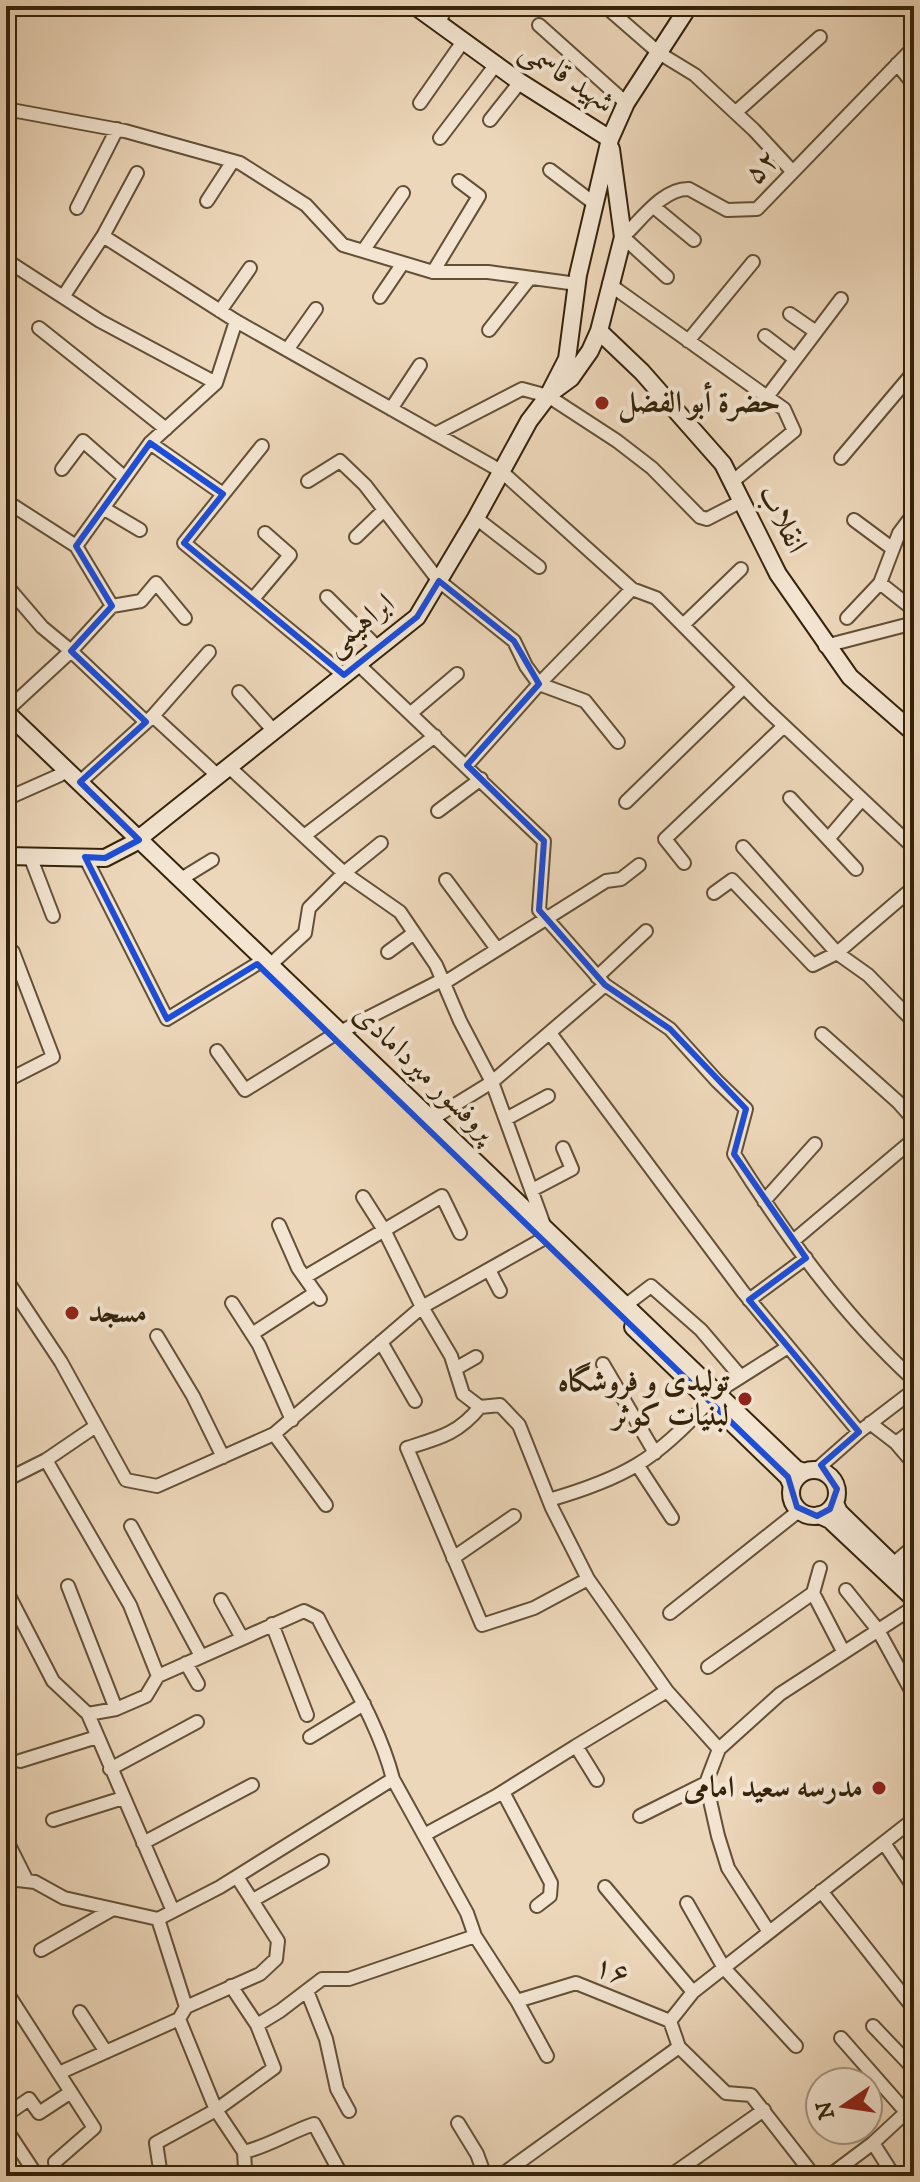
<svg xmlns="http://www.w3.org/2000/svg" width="920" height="2182" font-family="'IM FELL DW Pica',Amiri,serif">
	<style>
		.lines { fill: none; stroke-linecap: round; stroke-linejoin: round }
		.street-casing { stroke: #625036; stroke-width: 16 }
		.secondary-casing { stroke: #34230a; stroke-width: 20 }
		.street { stroke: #f3e5d2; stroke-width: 12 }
		.secondary { stroke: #f3e5d2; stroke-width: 16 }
		.marked { fill: none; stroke: #1d4ed8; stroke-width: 6; stroke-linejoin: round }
		.poi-dot { fill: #8f2418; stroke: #f3e5d2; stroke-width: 3 }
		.labels { text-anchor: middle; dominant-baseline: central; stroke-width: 8; stroke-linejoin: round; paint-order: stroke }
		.street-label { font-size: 30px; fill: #34230a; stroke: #f3e5d2 }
		.poi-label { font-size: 30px; font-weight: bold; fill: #34230a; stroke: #f3e5d2; text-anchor: start }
	</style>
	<rect width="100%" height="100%" fill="#edd7ba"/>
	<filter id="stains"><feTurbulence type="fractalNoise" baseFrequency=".0025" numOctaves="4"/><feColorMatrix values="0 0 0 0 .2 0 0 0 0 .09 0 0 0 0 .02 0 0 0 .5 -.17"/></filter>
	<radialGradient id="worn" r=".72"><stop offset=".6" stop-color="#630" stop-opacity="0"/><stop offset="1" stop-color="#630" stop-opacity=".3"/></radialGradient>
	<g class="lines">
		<!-- street casing -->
		<g class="street-casing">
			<path id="street" d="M605 6 659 53 695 75 754 130 793 172
				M439 22 447 6
				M539 25 626 103
				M897 64 914 85
				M420 103 464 40
				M6 109 125 131 240 163 306 205 343 245 433 272H488L577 284
				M736 112 820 37
				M490 120 520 82
				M440 138 497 63
				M550 170 595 204
				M207 201 233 161
				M654 207 694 240
				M77 208 117 129
				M103 236 236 321 501 471 632 589 656 598 762 705 914 848
				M363 251 403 193
				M6 260 100 321 216 383
				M433 272 479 196 459 181
				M667 277 623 237C641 220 663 188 689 189L727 210 757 209 914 47
				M609 284 784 409 794 431 732 482
				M63 297 103 236 137 173
				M380 297 403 263
				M220 311 250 268
				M790 314 816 332
				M39 328 166 429
				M489 330 530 278
				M765 336 795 359
				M688 341 753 262
				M287 350 316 309
				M767 397 841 299
				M391 409 420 365
				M435 434 522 389 548 396 617 441 652 468 700 517 707 519 740 502
				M150 443 223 494
				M262 446 184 543 344 675
				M841 458 912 374 914 375
				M62 469 83 441 125 478
				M308 481 340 461 365 485 439 581 514 641 526 666 539 684 585 701 618 742
				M6 501 76 546 112 606 71 651 6 711
				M103 508 140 530
				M914 513 899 533 880 583 914 610
				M476 518 539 567
				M854 520 893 549
				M356 537 384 510
				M76 546 150 443 216 383 236 321
				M6 585 42 627 71 651 146 722
				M327 597 378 648
				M253 599 290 555 265 533
				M112 606 141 601 156 583 185 618
				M847 618 880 583
				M683 625 741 569
				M825 646 914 623
				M358 664 544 841 539 910 605 985 670 1029 717 1081 746 1109 734 1154C785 1235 843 1315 914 1380
				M239 692 273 730
				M411 713 457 674
				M153 716 209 652
				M467 765 539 684 632 589
				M228 766 344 873 309 908 305 933 270 965
				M80 782 153 716 217 775
				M790 798 856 869
				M6 799 60 775
				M626 802 744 687
				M438 811 481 779
				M304 836 435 736
				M828 839 862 799
				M381 843 344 873 400 912 436 965 460 1021 492 1082 544 1225
				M743 847 837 953 914 887
				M30 856 53 916
				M85 857 167 1019 257 964
				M684 863 665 839 784 726
				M181 879 212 860
				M446 880 497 949
				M714 893 732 880 813 965 837 953 868 975 914 1022
				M6 952H13L53 1057 6 1081
				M388 952 414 933
				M597 977 646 931
				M444 983 606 881 621 879 639 865
				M340 1032 442 980
				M550 1033 743 1292 859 1432 914 1390
				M822 1034 898 1102 914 1120
				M217 1051 245 1090 332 1036
				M432 1119 492 1082 605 985
				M506 1119 548 1096
				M532 1190 572 1169 563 1148
				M363 1197 384 1230 422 1307 451 1356 463 1394 480 1407 500 1405 519 1425 552 1508 588 1579 667 1691 719 1749
				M764 1201 815 1144
				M279 1225 298 1268 320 1299
				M793 1241 914 1139
				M489 1270 500 1291
				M305 1277 442 1196 460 1233
				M6 1279 61 1362 126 1480 157 1486 274 1434 422 1307 543 1239
				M749 1300 806 1258
				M232 1303 259 1345 292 1420
				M626 1305 651 1286 701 1330 741 1377
				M252 1334 315 1293
				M157 1336 193 1396 223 1457
				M381 1342 415 1401
				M603 1364 655 1453
				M455 1369 476 1357
				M717 1392 788 1347
				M480 1407C458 1434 439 1438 407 1448L482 1625 534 1608 588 1579
				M870 1423 896 1443 914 1464
				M274 1434 326 1505
				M896 1443 914 1429
				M46 1460 130 1605 158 1676
				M638 1466 672 1518
				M816 1470 859 1432
				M6 1480 46 1460 96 1426
				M549 1500C625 1478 656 1460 709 1401
				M131 1526 201 1656
				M453 1558 514 1516
				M893 1564 914 1546
				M820 1568 813 1593 843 1651
				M68 1586 116 1709
				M6 1590 53 1681 88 1714 173 1911
				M846 1590 878 1630 914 1696
				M221 1600 242 1638
				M670 1613 800 1510
				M272 1624 307 1715
				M186 1663 198 1684
				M708 1667 813 1593
				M88 1714 116 1709 146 1696 158 1676 304 1611 318 1618C344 1671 378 1721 393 1779
				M310 1737 364 1704
				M576 1746 667 1691
				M20 1761 97 1737
				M110 1769 197 1722
				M503 1792 551 1883 550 1896 537 1906
				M640 1816 706 1783
				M53 1820 123 1798
				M424 1835 496 1796 576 1746 597 1780
				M6 1839 27 1881
				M143 1843 252 1785
				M884 1843 914 1888
				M6 1883 9 1879 35 1882 64 1898 158 1919 186 2007 179 2019 216 2110 156 2143 161 2176
				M605 1887 693 1992
				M821 1891 914 2009
				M253 1900 322 1861
				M687 1903 724 1968 796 2046
				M158 1919 220 1887 393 1779 467 1913 475 1936 517 2001 576 1983 670 2021
				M769 1932 728 1868 718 1836 706 1783 719 1749 780 1694 914 1607
				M41 1950 113 1909
				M231 1986 257 2025
				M6 1991 94 2128 55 2162 58 2176
				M307 1991 326 2039 337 2089 349 2111
				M517 2001 547 2056
				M186 2007 260 1974 276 1959 278 1941 237 1877
				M80 2012 106 2052
				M873 2026 914 2069
				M841 2038 906 2112
				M679 2047 726 2093 751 2095 814 2176
				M59 2073 179 2019
				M6 2115 29 2099 39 2113 71 2092
				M458 2123 477 2154 485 2176
				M6 2129 37 2176
				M873 2143 894 2176
				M244 2152 245 2169 250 2176
				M342 2176 314 2124C290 2132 269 2146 244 2152L216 2110 274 2068 257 2025 280 2011 322 1979H349L475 1936
				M500 2176 679 2047 670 2021 693 1992 914 1819
				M670 2176 764 2110
				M829 2176 873 2143 914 2105"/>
		</g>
		<!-- secondary casing -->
		<g class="secondary-casing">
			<path id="secondary" d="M415 6 520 82 610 139
				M599 331 642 372 723 464 778 574 850 677 914 733
				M552 392 571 378 590 351 599 331 623 237 611 149
				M6 712 796 1469 804 1472
				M6 856 105 858 132 844 417 617 476 518 529 421 548 396 567 359 578 275 610 139 626 103 689 6
				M633 1327 788 1477 792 1486
				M791 1493a23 23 0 1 1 46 0a23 23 0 1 1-46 0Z
				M835 1503 839 1512 904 1575
				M819 1515 830 1520 914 1599"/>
		</g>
		<!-- street -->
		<use href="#street" class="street"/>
		<!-- secondary -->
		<use href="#secondary" class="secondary"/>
	</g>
	<!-- marked area -->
	<path class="marked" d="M150 443 223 494 184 543 344 675 417 617 439 581 514 641 539 684 467 765 544 841 539 910 605 985 670 1029 746 1109 734 1154 806 1258 749 1300 859 1432 821 1465 837 1489 830 1509 817 1516 797 1507 788 1477 257 964 167 1019 85 857 105 858 139 840 80 782 146 722 71 651 112 606 76 546Z"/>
	<!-- markers -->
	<g class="poi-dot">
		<circle cx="602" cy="403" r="8"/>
		<circle cx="72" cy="1313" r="8"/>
		<circle cx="745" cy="1399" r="8"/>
		<circle cx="879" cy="1788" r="8"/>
	</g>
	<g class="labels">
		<!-- street labels -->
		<g class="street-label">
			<text transform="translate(567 77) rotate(34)">شهید قاسمی</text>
			<text transform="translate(762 167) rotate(-46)">۵۲</text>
			<text transform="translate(782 519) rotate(63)">انقلاب</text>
			<text transform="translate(360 625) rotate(-39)">ابراهیمی</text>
			<text transform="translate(424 1073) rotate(44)">پروفسور میردامادی</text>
			<text transform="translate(612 1971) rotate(20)">۱۶</text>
		</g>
		<!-- poi labels -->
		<g class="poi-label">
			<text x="618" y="403">حضرة أبو الفضل</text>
			<text x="88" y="1313">مسجد</text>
			<text x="729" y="1382" text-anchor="end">تولیدی و فروشگاه<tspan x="729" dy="34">لبنیات کوثر</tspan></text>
			<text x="863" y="1788" text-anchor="end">مدرسه سعید امامی</text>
		</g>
	</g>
	<!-- margin -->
	<rect width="920" height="2182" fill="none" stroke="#edd7ba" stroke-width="32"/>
	<rect x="8" y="8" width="904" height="2166" fill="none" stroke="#34230a" stroke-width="4"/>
	<rect x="16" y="16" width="888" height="2150" fill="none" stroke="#34230a" stroke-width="2"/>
	<!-- north arrow -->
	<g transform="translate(844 2106) rotate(257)"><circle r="38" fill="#f3e5d2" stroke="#a79782" stroke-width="2"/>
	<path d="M0-6L14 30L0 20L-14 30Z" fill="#8f2418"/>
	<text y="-12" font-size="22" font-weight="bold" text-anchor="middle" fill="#34230a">N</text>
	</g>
	<rect width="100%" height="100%" filter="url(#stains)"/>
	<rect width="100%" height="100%" fill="url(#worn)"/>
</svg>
